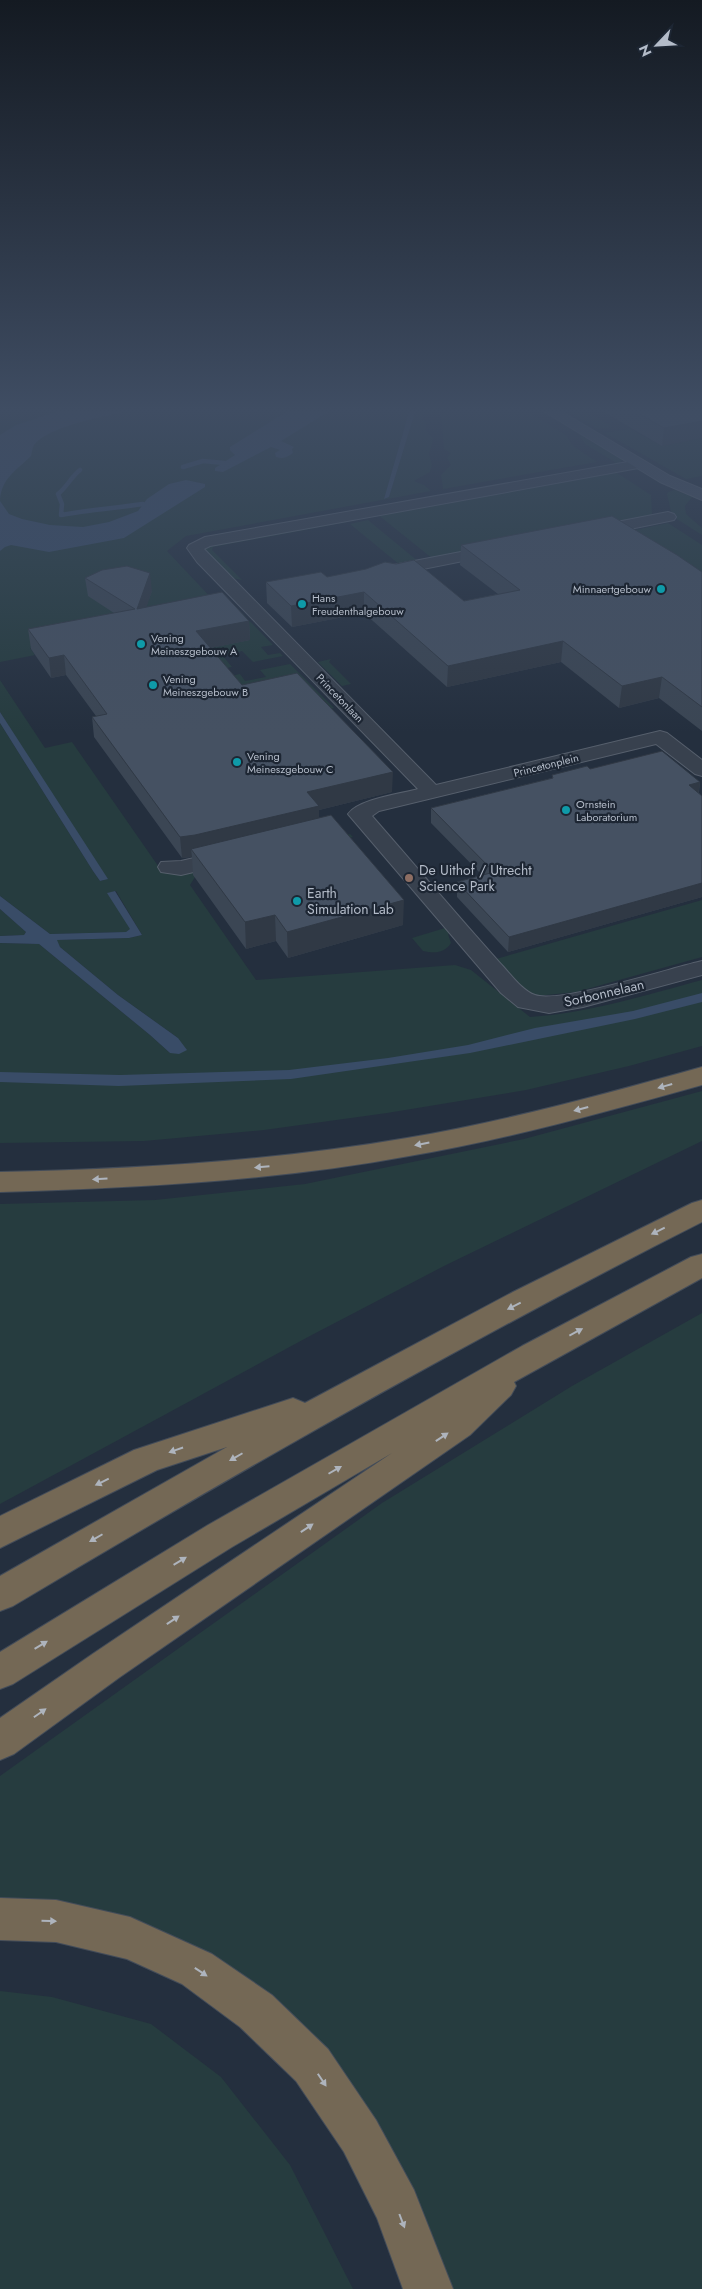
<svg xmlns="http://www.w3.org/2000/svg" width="702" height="2289" font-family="Jost,sans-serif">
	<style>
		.green { fill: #263c3f }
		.water { fill: #394c67 }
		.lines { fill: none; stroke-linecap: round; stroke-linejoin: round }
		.stream { stroke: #394c67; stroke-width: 4.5 }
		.street-casing { stroke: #565f6c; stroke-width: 2 }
		.secondary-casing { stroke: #565f6c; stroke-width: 2 }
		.highway-casing { stroke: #434c59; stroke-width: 2 }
		.street { fill: #38414e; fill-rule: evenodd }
		.secondary { fill: #465061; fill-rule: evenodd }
		.highway { fill: #746855; fill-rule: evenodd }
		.wall { fill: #3b4654 }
		.shaded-wall { fill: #303945 }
		.building { fill: #455162; stroke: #303945 }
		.oneway { fill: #aeb4bd }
		.culture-dot { fill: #0f9aa8; stroke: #1d2633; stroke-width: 2 }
		.education-dot { fill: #8d6e63; stroke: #1d2633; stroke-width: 2 }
		.labels { text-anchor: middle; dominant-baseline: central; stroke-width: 4.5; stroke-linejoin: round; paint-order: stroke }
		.far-poi-label { font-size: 11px; fill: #b4bcc9; stroke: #1d2633; text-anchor: start }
		.far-street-label { font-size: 11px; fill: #b4bcc9; stroke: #1d2633 }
		.poi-label { font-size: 14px; fill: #b4bcc9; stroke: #1d2633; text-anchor: start }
		.street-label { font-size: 14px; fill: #b4bcc9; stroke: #1d2633 }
	</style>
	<rect width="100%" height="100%" fill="#242f3e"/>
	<!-- green -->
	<path class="green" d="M0 412H409L384 499 389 497 415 412H435L423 417 422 419 427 422 425 429 433 439 429 455 432 464 430 472 414 481 424 485 431 491 186 536 167 551 215 602 80 638 30 648 35 655 0 662Z
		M445 412H528L567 436 573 446 597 462 443 489 441 475 451 465 447 458 451 453 444 449 441 414Z
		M541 412 621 459V462L618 464 585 444 580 435Z
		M569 412H588L613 427 598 429Z
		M630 429 662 446 702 438V476L686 479 605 433Z
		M614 471 651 495 652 514 648 517 433 559 377 514Z
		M675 490 692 497 685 506 686 514 702 528V535L672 516 667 494 668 492Z
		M346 520 348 522 213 547 212 550 242 580 232 578 204 549 212 545Z
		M368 520 419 562 400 565 350 524Z
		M668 523 702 545V579L631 531Z
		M233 604 273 645 261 647 268 655 280 653 283 656 253 662 242 651 222 655 232 667 210 671 98 632Z
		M331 659 329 662 351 684 342 686 318 662Z
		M290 664 334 708 316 712 240 706 218 679 240 674 245 681 266 677 260 670Z
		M0 680 45 748 72 742 163 873H191L350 834 353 837 195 877 190 885 256 980 455 965 471 970 530 1017C588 1013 646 995 702 980V1046L629 1066 526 1090 387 1113 264 1130 144 1141 0 1143V943L39 944 150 1035 170 1053 178 1038 118 995 60 947 56 940 129 938 142 935 116 891 108 893 131 929 126 932 50 934 0 896V723L93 871 100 881 104 880 0 712Z
		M702 900V957L576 992 536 996 525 990 496 959Z
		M0 909 24 930 26 932 24 935 0 936Z
		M445 928 450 933 448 934 451 943C444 954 434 953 423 951L412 938Z
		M702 1091V1141L444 1266 308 1337 0 1504V1204L155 1200 305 1184 524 1139Z
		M702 1313V2289H441L230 1973 0 1904V1776L382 1503 572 1386Z
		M0 1991 52 1997 151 2024 221 2077 290 2165 353 2289H0Z"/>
	<!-- water -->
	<path class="water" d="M56 412H122C99 418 49 426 34 445 32 449 32 452 31 456 17 470 1 478 0 501L9 514 22 519 50 525 83 527 109 522 138 511 147 499 169 484 186 480 205 484V487L124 538 49 552 11 545 5 547 0 551V435L16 425Z
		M286 412H328L281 441 294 447 292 449 293 453C286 458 283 459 276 457L275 453 280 450 271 447 223 472 215 471V468L235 455 230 450V447Z
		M409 412H415L389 497 384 499Z
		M0 712 108 879 100 881 93 871 0 723Z
		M115 891 142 935 129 938 57 940 60 947 118 995 178 1038 187 1050 179 1054 170 1053 150 1035 39 944 0 943V936L24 935 26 932 0 909V896L50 934 126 932 130 929 107 893Z
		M702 993V1002L635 1019 470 1053 291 1079 119 1086 0 1082V1072L120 1075 289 1070 388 1058 468 1045 535 1028 633 1011Z"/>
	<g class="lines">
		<!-- stream -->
		<path class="stream" d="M183 467 203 461 224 463
			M80 470C71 477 67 487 58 494L62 504 61 515C88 510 116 508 143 504"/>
		<!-- street casing -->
		<g class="street-casing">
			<path id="street" d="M639 460 646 464 644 467 210 546 204 549 436 785 660 731 667 733 702 760V776L695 774 656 744 379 811 372 816C414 864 456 914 499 962 509 972 522 991 535 995 559 1004 671 968 702 961V975L583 1007 549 1013 518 1007 501 993 348 814C359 799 400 794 418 789L197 562 187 548 189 545 205 537Z
				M668 512 674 514 676 517 674 520 591 537 585 535 583 532 585 529 591 527Z
				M497 545 503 547 505 550 503 553 383 577 377 576 375 572 377 568 383 567Z
				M228 850 236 852 239 857 236 862 181 875 161 872 158 867 161 862 181 861Z"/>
		</g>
		<!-- secondary casing -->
		<g class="secondary-casing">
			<path id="secondary" d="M545 412H562L670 476 702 489V500L660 482Z"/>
		</g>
		<!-- highway casing -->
		<g class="highway-casing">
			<path id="highway" d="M702 1067V1085C605 1112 508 1139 409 1156 274 1181 137 1188 0 1192V1172C137 1169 273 1161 407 1138 507 1121 605 1094 702 1067Z
				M702 1200V1222C467 1341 239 1471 13 1606L0 1611V1576L227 1447 157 1470 0 1548V1516L134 1450 293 1398 305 1403 513 1292 692 1203Z
				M702 1254V1278L514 1382 516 1386 511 1395 470 1435 120 1677 14 1754 0 1760V1718L94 1653 392 1453 232 1547 13 1684 0 1689V1652L208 1525 522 1346 691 1257Z
				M0 1898 56 1900 130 1917 212 1954 272 1995 328 2049 376 2120 414 2190 453 2289H403L377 2218 344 2152 296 2081 240 2027 182 1984 127 1959 56 1942 0 1940Z"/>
		</g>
		<!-- street -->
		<use href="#street" class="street"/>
		<!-- secondary -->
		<use href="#secondary" class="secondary"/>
		<!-- highway -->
		<use href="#highway" class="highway"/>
	</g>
	<!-- wall -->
	<path class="wall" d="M604 412H702L662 446Z
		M461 545 702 572V731L659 698 619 708 561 662 447 687 364 613 292 627 267 603 266 582 327 577 464 601 498 594 460 565Z
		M85 578 152 591 146 607 249 621 250 640 210 648 242 685 392 792 319 810V818L403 925 288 958 276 941 246 949 193 875 192 857 182 858 94 737 92 717 96 716 66 675 51 678 31 649 28 629 114 613 88 596Z
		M590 769 700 782 699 793 702 796V897L508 952 457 897V882L482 875 431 823V808L552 778V775Z"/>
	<!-- shaded-wall -->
	<path class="shaded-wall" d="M702 421V438L662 446 664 428Z
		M150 573 152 591 139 628 137 609Z
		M364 592V613L292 627 291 606Z
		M249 621 250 640 197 651 196 631Z
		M563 641 561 662 447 687 448 666Z
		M64 655 66 675 51 678 49 658Z
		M662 677 659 698 619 708 622 686Z
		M393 772 392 792 319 810V827L191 849 192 857 182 858 180 837 307 792Z
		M700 782 698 796 689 785Z
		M702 883V897L508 952 509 937Z
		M404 900 403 925 288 958 287 932Z
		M275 915 276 941 246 949 245 922Z"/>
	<!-- building -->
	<path class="building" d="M636 412H702V421L664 428Z
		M612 516 677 555 702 572V707L662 677 622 686 563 641 448 666 364 592 291 606 266 582 321 572 327 577 366 569 385 562 396 564 414 560 464 601 520 590 461 545Z
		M127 566 150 573 137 609 222 592 249 621 196 631 242 685 297 673 393 772 307 792 319 806 195 835 180 837 92 717 107 714 64 655 49 658 28 629 135 609 85 578 102 570Z
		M662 751 700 782 689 785 702 796V883L509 937 457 882 494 872 431 808 553 778 552 775 587 766 590 769Z
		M331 815 404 900 287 932 275 915 245 922 191 849Z"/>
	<!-- one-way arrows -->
	<defs><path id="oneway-solid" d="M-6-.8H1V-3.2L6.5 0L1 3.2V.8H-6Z" transform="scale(1.25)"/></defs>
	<g class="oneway">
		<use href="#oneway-solid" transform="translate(665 1086) rotate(164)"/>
		<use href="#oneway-solid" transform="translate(581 1109) rotate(165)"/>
		<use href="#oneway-solid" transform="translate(422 1144) rotate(169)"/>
		<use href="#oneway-solid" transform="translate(262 1167) rotate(175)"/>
		<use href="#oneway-solid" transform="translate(100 1179) rotate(177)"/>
		<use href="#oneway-solid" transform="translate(658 1231) rotate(154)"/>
		<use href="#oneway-solid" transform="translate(514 1306) rotate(153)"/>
		<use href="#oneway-solid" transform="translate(576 1332) rotate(-28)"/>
		<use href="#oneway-solid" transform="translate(442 1437) rotate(-34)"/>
		<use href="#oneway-solid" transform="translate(176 1450) rotate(161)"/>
		<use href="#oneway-solid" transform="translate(236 1457) rotate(150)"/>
		<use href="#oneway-solid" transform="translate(335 1470) rotate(-30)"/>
		<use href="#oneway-solid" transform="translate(102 1482) rotate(154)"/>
		<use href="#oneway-solid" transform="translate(307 1528) rotate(-34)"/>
		<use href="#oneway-solid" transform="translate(96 1538) rotate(150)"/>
		<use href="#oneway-solid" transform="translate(180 1561) rotate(-31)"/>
		<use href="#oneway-solid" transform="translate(173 1620) rotate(-34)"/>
		<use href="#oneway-solid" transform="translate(41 1645) rotate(-31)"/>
		<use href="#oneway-solid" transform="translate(40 1713) rotate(-35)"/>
		<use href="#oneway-solid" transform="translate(49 1921) rotate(2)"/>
		<use href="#oneway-solid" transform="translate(201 1972) rotate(34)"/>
		<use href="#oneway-solid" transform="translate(322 2080) rotate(56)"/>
		<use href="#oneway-solid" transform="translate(402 2221) rotate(69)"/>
	</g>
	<!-- sky -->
	<linearGradient id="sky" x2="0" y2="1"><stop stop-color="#141a22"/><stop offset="0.56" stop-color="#3f4d63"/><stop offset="1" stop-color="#3f4d63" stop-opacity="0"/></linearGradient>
	<rect width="702" height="732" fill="url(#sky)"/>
	<!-- markers -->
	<g class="culture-dot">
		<circle cx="661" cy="589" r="5"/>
		<circle cx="302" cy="604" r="5"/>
		<circle cx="141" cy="644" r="5"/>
		<circle cx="153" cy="685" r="5"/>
		<circle cx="237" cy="762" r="5"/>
		<circle cx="566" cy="810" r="5"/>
		<circle cx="297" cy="901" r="5"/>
	</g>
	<circle class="education-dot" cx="409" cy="878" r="5"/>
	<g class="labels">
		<!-- far-poi labels -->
		<g class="far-poi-label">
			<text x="651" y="589" text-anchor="end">Minnaertgebouw</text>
			<text x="312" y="598">Hans<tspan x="312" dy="13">Freudenthalgebouw</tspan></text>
			<text x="151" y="638">Vening<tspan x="151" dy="13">Meineszgebouw A</tspan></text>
			<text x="163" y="679">Vening<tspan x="163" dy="13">Meineszgebouw B</tspan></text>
			<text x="247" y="756">Vening<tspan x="247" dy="13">Meineszgebouw C</tspan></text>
			<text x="576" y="804">Ornstein<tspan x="576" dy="13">Laboratorium</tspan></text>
		</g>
		<!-- far-street labels -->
		<g class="far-street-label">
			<text transform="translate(340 698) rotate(46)">Princetonlaan</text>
			<text transform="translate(546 765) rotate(-14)">Princetonplein</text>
		</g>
		<!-- poi labels -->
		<g class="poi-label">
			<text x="419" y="870">De Uithof / Utrecht<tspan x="419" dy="16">Science Park</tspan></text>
			<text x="307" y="893">Earth<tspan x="307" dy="16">Simulation Lab</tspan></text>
		</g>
		<!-- street labels -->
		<g class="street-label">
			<text transform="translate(604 993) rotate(-13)">Sorbonnelaan</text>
		</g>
	</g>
	<!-- north arrow -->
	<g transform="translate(657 45) rotate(245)" stroke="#1d2633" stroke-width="4" paint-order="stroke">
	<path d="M0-4L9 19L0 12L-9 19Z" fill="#b4bcc9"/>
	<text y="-8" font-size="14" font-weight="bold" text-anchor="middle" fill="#b4bcc9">N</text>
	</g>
</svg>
